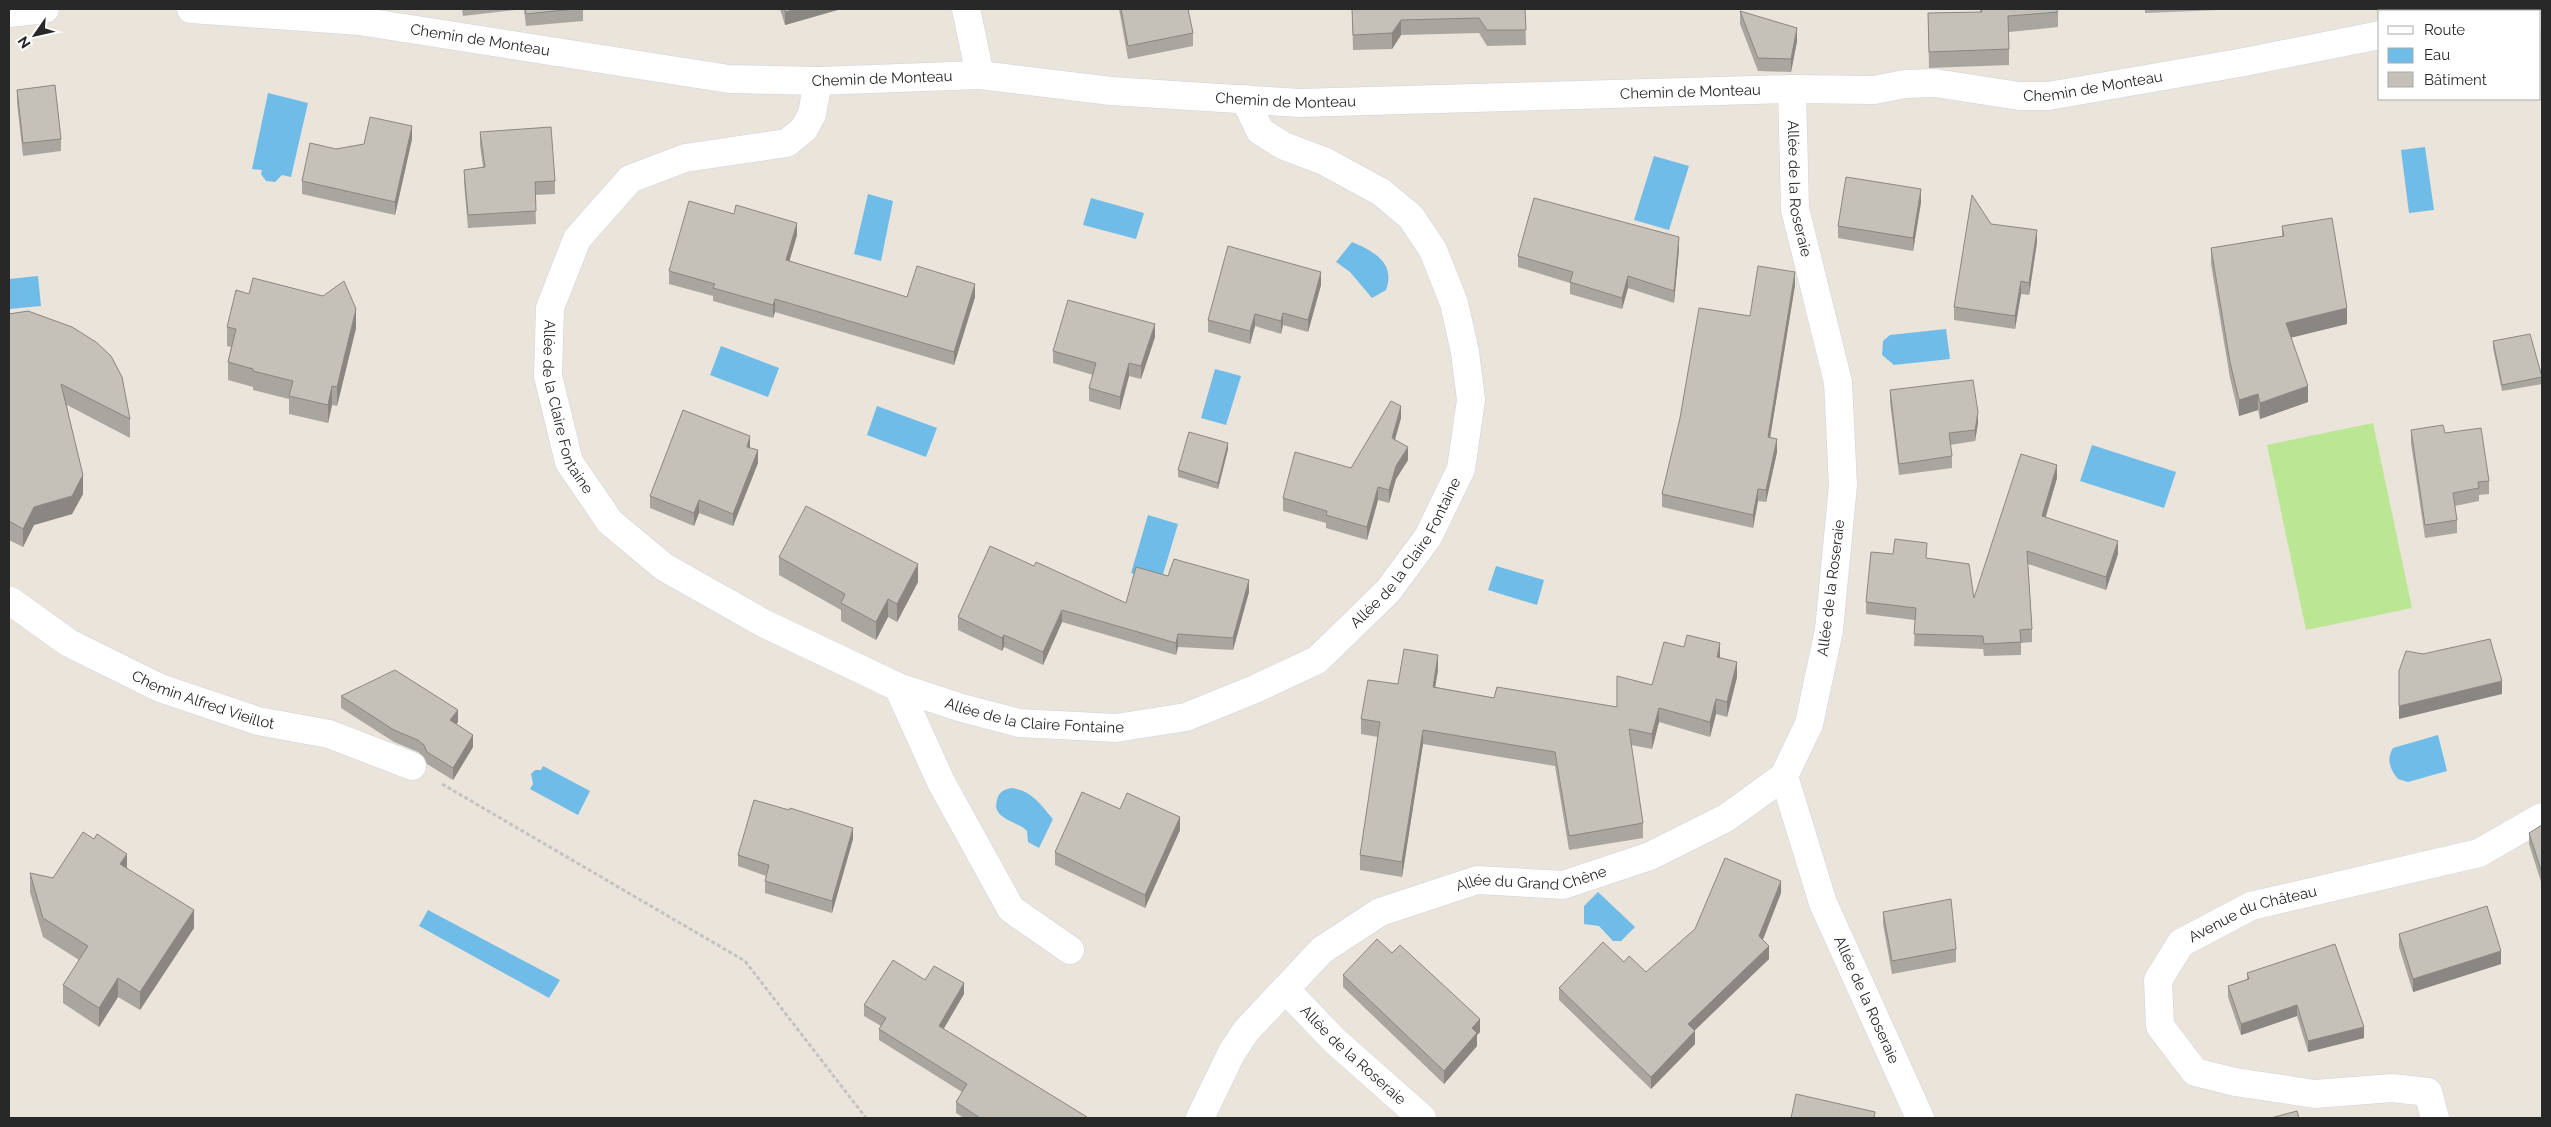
<svg xmlns="http://www.w3.org/2000/svg" width="2551" height="1127" font-family="Raleway,sans-serif">
	<style>
		.pitch { fill: #bbe694 }
		.water { fill: #70bce8 }
		.lines { fill: none; stroke-linecap: round; stroke-linejoin: round }
		.minor-casing { stroke: #cfd1e0; stroke-width: 29 }
		.path { stroke: #c3c3c3; stroke-width: 3; stroke-dasharray: 4 2.5; stroke-linecap: butt }
		.minor { stroke: #fff; stroke-width: 28 }
		.wall { fill: #a9a69f }
		.shaded-wall { fill: #8a8782 }
		.building { fill: #c5c1b9; stroke: #8a8782 }
		.labels { text-anchor: middle; dominant-baseline: central; stroke-width: 5; stroke-linejoin: round; paint-order: stroke }
		.street-label { font-size: 15px; fill: #282828; stroke: #fff }
	</style>
	<rect width="100%" height="100%" fill="#eae4da"/>
	<!-- pitch -->
	<path class="pitch" d="M2373 423 2412 608 2306 630 2267 445Z"/>
	<!-- water -->
	<path class="water" d="M268 93 308 103 291 177 282 175 275 182 266 181 261 174 262 170 252 169Z
		M2425 147 2434 210 2409 213 2401 150Z
		M1654 156 1689 166 1669 230 1634 220Z
		M868 194 893 201 881 261 854 254Z
		M1091 198 1144 213 1136 239 1083 225Z
		M1352 242C1373 251 1396 262 1386 290L1372 298 1350 272 1336 262Z
		M38 276 41 306 9 309V279Z
		M1946 329 1950 359 1894 365 1882 355 1883 341 1890 335Z
		M721 346 779 368 768 397 710 375Z
		M1215 369 1241 376 1226 425 1201 418Z
		M877 406 937 428 926 457 867 435Z
		M2092 445 2176 472 2164 508 2080 481Z
		M1148 515 1178 524 1161 581 1131 573Z
		M1496 566 1544 580 1537 605 1488 590Z
		M2438 735 2447 771 2408 782 2398 779C2390 770 2386 759 2393 748Z
		M543 766 590 791 578 815 530 789 533 784 531 774 535 770H541Z
		M1011 788C1031 790 1040 804 1053 819L1039 848 1028 842 1027 831C1018 821 991 819 997 800 999 792 1003 790 1011 788Z
		M1598 892 1635 927 1621 941H1613L1599 926 1584 924V906Z
		M428 910 560 980 549 998 419 926Z"/>
	<g class="lines">
		<!-- minor casing -->
		<g class="minor-casing">
			<g id="minor">
				<path id="s1" d="M191 9 359 21 729 79 818 81 980 75 1111 91 1299 103 1792 89 1874 90 1905 84 1935 83 2019 96H2048L2239 63 2380 35"/>
				<path d="M966 9 980 75"/>
				<path d="M9 13 45 9"/>
				<path d="M2540 16H2542"/>
				<path id="s2" d="M818 81 812 114 804 129 787 143 685 158 630 179 577 239 550 308 548 376 569 462 610 522 664 567 765 624 898 687 962 708 1019 723 1116 728 1186 717 1255 689 1317 660 1388 591 1428 537 1461 469 1471 400 1465 352 1454 303 1433 250 1411 217 1381 192 1324 161 1284 146 1260 131 1245 99"/>
				<path id="s3" d="M1792 89 1795 209 1838 382 1843 485 1829 630 1809 724 1784 776 1823 903 1920 1118"/>
				<path id="s4" d="M9 600 69 643 160 688 258 721 329 734 412 766"/>
				<path d="M898 687 941 782 1011 909 1070 950"/>
				<path id="s5" d="M1285 989 1335 1041 1422 1118"/>
				<path id="s6" d="M1200 1118 1232 1052 1246 1031 1322 950 1380 912 1477 880 1563 885 1650 856 1726 818 1784 776"/>
				<path id="s7" d="M2435 1118 2428 1092 2392 1088 2315 1094 2235 1082 2195 1072 2160 1026 2158 980 2181 943 2251 906 2479 853 2542 817"/>
			</g>
		</g>
		<!-- path -->
		<path class="path" d="M442 784 745 961 866 1118"/>
		<!-- minor -->
		<use href="#minor" class="minor"/>
	</g>
	<!-- wall -->
	<path class="wall" d="M462 9H583V21L526 26 524 9 463 16Z
		M780 9H841L785 25Z
		M1119 9H1188L1193 33V46L1128 59Z
		M1352 9H1525L1526 45 1487 46 1479 33 1401 35 1392 49 1353 50Z
		M1980 9H2056L2058 12V27L2009 32V65L1929 68 1928 13H1980Z
		M2145 9H2218V10L2145 13Z
		M1740 11 1797 41 1791 72 1758 71 1740 24Z
		M17 90 61 139V151L23 156 17 103Z
		M480 132 555 181V194L535 195 536 224 468 228 464 183V170L483 167 480 145Z
		M412 139 395 215 302 194V181L336 149 364 144Z
		M1921 202 1913 251 1838 238V226Z
		M734 214 797 235 789 261 907 297H975L954 365 775 312 773 318 713 301V296L669 284V271Z
		M1991 224 2037 242 2029 295 2021 294 2015 329 1954 320V307Z
		M2282 226 2347 324 2291 337 2308 402 2260 419 2258 410 2239 416 2230 378 2211 264V248L2282 237Z
		M1679 249 1674 303 1628 288 1622 309 1570 294V283L1518 267V256Z
		M1321 285 1308 332 1283 325 1281 334 1255 326 1250 344 1208 332V320Z
		M1795 285 1770 438 1777 452 1766 502 1758 501 1753 528 1662 507V494L1750 316Z
		M9 314 130 419V438L67 405 83 494 72 514 34 525 23 547 9 540Z
		M227 327 356 328 337 406 332 405 328 423 289 414V399L253 390V387L228 380V362L231 347 227 346Z
		M1155 337 1141 379 1129 376 1120 410 1089 401V388L1093 375 1053 363V351Z
		M2493 341 2542 376V384L2502 391 2493 348Z
		M1890 390 1978 423 1975 441 1950 445 1952 456V468L1899 475 1890 402Z
		M1401 418 1395 439 1408 460 1396 479 1389 503 1378 500 1367 540 1326 528V523L1283 511V498L1351 468Z
		M2411 430 2445 433 2489 481V494L2479 495V501L2455 506 2457 520V533L2425 538 2411 443Z
		M750 448 758 463 733 526 699 513 694 526 650 508V496Z
		M1228 449 1218 489 1178 477V470Z
		M2057 478 2046 517 2118 554 2106 590 2028 564 2032 629V642L2021 643V655L1984 656 1983 649 1914 646 1915 620 1866 614V602L1893 554 1927 558 1974 598Z
		M779 557 918 582 897 622 888 617 876 640 841 621V610L779 575Z
		M1034 566 1126 603 1168 576 1249 592 1233 650 1178 647 1176 655 1062 622 1043 665 1004 647 1002 651 958 630V617Z
		M1720 658 1737 677 1727 717 1716 714 1710 737 1659 722 1652 749 1631 745 1643 823V838L1569 850 1555 766 1423 744 1402 877 1360 870V855L1378 737 1361 734V719L1398 684 1438 670 1435 687 1494 698 1617 707 1652 685Z
		M341 696 458 722 456 724 473 747 453 780 427 764 424 757 418 752 394 742 341 708Z
		M1120 809 1180 830 1145 908 1055 865V852Z
		M2542 825V885L2529 844V833Z
		M853 839 832 913 765 893V881L766 876 738 866V855Z
		M127 868 194 928 140 1010 118 997 99 1027 63 1003V985L79 960 43 937 30 892V873L53 878Z
		M1781 893 1763 940 1769 959 1694 1030 1695 1044 1651 1089 1559 1000V988L1646 972Z
		M1883 912 1956 949V962L1892 974 1883 924Z
		M2399 934 2501 964 2413 992 2399 947Z
		M1392 953 1480 1032 1477 1035V1046L1444 1084 1343 987V975Z
		M2247 973 2364 1038 2308 1052 2297 1016 2241 1035 2228 997V986L2247 979Z
		M925 980 964 994 943 1029 1088 1118H964L956 1113V1102L962 1092 879 1040V1029L881 1026 864 1016V1005Z"/>
	<!-- shaded-wall -->
	<path class="shaded-wall" d="M797 9H841L785 25V12Z
		M1401 20V35L1392 49V33Z
		M1797 28V41L1791 72V59Z
		M412 126V139L395 215V202Z
		M1921 189V202L1913 251V238Z
		M797 223V235L786 273V260Z
		M2037 230V242L2029 295V283Z
		M1679 237V249L1674 303V291Z
		M1321 272V285L1308 332V320Z
		M1795 272V285L1768 450V437Z
		M1628 276V288L1622 309V298Z
		M2021 281V294L2015 329V316Z
		M975 284V297L954 365V352Z
		M775 299V312L773 318V305Z
		M2347 308V324L2286 339V323Z
		M356 309V328L337 406V387Z
		M1283 313V325L1281 334V321Z
		M1255 314V326L1250 344V331Z
		M1155 324V337L1141 379V366Z
		M1129 363V376L1120 410V397Z
		M332 386V405L328 423V405Z
		M2308 386V402L2260 419V403Z
		M2258 394V410L2239 416V400Z
		M1401 406V418L1392 450V438Z
		M1978 412V423L1975 441V430Z
		M750 436V449L747 447Z
		M1777 439V452L1766 502V490Z
		M1228 443V449L1218 489V483Z
		M1408 447V460L1396 479 1389 503V490L1396 466Z
		M758 450V463L733 526V514Z
		M2057 465V478L2042 528V516Z
		M83 475V494L72 514 34 525 23 547V529L34 507Z
		M1378 487V500L1367 540V527Z
		M1758 489V501L1753 528V515Z
		M699 500V513L694 526V513Z
		M2118 541V554L2106 590V577Z
		M918 564V582L897 622V604Z
		M1249 580V592L1233 650V638Z
		M888 599V617L876 640V622Z
		M1062 610V622L1043 665V652Z
		M1178 634V647L1176 655V643Z
		M1004 635V647L1002 651V638Z
		M1720 643V658L1717 657Z
		M1438 655V670L1433 701V687Z
		M1737 662V677L1727 717V702Z
		M2502 681V694L2399 719V706Z
		M1716 699V714L1710 737V722Z
		M1659 708V722L1652 749V734Z
		M458 710V722L450 732V720Z
		M1423 730V744L1402 877V862Z
		M473 735V747L453 780V768Z
		M1180 817V830L1145 908V895Z
		M853 828V839L832 913V901Z
		M127 854V872L120 864Z
		M1781 881V893L1759 949V936Z
		M194 910V928L140 1010V992Z
		M1769 946V959L1688 1037V1024Z
		M2501 951V964L2413 992V979Z
		M118 978V997L99 1027V1008Z
		M964 983V994L939 1037V1026Z
		M2297 1005V1016L2241 1035V1024Z
		M1480 1019V1032L1477 1035V1046L1444 1084V1071L1472 1028Z
		M2364 1027V1038L2308 1052V1041Z
		M1695 1031V1044L1651 1089V1077Z"/>
	<!-- building -->
	<path class="building" d="M525 9H574L526 14Z
		M784 9H797L785 12Z
		M1121 9H1188L1193 33 1128 46Z
		M1352 9H1525L1526 30H1487L1479 18 1401 20 1392 33 1353 35Z
		M1981 9H2056L2058 12 2008 16 2009 49 1929 52 1928 13 1982 12Z
		M1740 11 1797 28 1791 59 1758 58Z
		M55 85 61 139 23 143 17 90Z
		M370 117 412 126 395 202 302 181 310 143 336 149 364 144Z
		M551 127 555 181 535 182 536 211 468 215 464 170 485 167 480 132Z
		M1846 177 1921 189 1913 238 1838 226Z
		M1972 195 1991 224 2037 230 2029 283 2021 281 2015 316 1954 307Z
		M1534 198 1679 237 1674 291 1628 276 1622 298 1570 282 1573 272 1518 256Z
		M689 201 734 214 736 205 797 223 786 260 907 297 917 266 975 284 954 352 775 299 773 305 713 288 715 284 669 271Z
		M2332 218 2347 308 2286 323 2308 386 2260 403 2258 394 2239 400 2230 362 2211 248 2284 236 2282 226Z
		M1228 246 1321 272 1308 320 1283 313 1281 321 1255 314 1250 331 1208 320Z
		M1758 266 1795 272 1768 437 1777 439 1766 490 1758 489 1753 515 1662 494 1680 418 1699 308 1750 316Z
		M253 278 323 296 344 281 356 309 337 387 332 386 328 405 289 396 293 381 253 371V369L228 362 236 329 227 327 236 290 249 294Z
		M1068 300 1155 324 1141 366 1129 363 1120 397 1089 388 1096 363 1053 351Z
		M28 311 72 327 96 342 111 356 122 377 130 419 61 384 83 475 72 496 34 507 23 529 9 521V314Z
		M2530 334 2542 377 2502 385 2493 341Z
		M1973 380 1978 412 1975 430 1949 433 1952 456 1899 464 1890 390Z
		M1391 401 1401 406 1392 438 1408 447 1396 466 1389 490 1378 487 1367 527 1326 515 1327 511 1283 498 1295 452 1351 468Z
		M683 410 750 436 747 447 758 450 733 514 699 500 694 513 650 496Z
		M2443 425 2445 433 2481 428 2489 481 2478 482 2479 488 2453 493 2457 520 2425 525 2411 430Z
		M1189 432 1228 443 1218 483 1178 470Z
		M2021 454 2057 465 2042 516 2118 541 2106 577 2027 551 2032 629 2020 630 2021 642 1984 644 1983 636 1914 634 1916 608 1866 602 1871 552 1893 554 1895 539 1927 543 1926 558 1969 564 1974 598Z
		M806 506 918 564 897 604 888 599 876 622 841 603 845 594 779 557Z
		M990 546 1034 566 1036 562 1126 603 1136 567 1168 576 1174 559 1249 580 1233 638 1178 634 1176 643 1062 610 1043 652 1004 635 1002 638 958 617Z
		M1687 635 1720 643 1717 657 1737 662 1727 702 1716 699 1710 722 1659 708 1652 734 1629 729 1643 823 1569 836 1555 752 1423 730 1402 862 1360 855 1380 722 1361 719 1368 680 1398 684 1404 649 1438 655 1433 687 1494 698 1497 687 1617 707V676L1652 685 1664 642 1684 647Z
		M2490 639 2502 681 2399 706V671L2406 651 2423 654Z
		M395 670 458 710 450 720 473 735 453 768 427 752 424 745 418 740 394 730 341 696Z
		M1082 792 1120 809 1127 793 1180 817 1145 895 1055 852Z
		M754 800 789 810 790 808 853 828 832 901 765 881 769 865 738 855Z
		M2542 825V873L2529 833Z
		M83 832 94 839 97 834 127 854 120 864 194 910 140 992 118 978 99 1008 63 985 88 946 43 918 30 873 53 878Z
		M1725 858 1781 881 1759 936 1769 946 1688 1024 1695 1031 1651 1077 1559 988 1603 942 1624 962 1629 956 1646 972 1695 929Z
		M1951 899 1956 949 1892 961 1883 912Z
		M2487 906 2501 951 2413 979 2399 934Z
		M1377 939 1392 953 1400 945 1480 1019 1472 1028 1477 1033 1444 1071 1343 975Z
		M2335 944 2364 1027 2308 1041 2297 1005 2241 1024 2228 986 2249 979 2247 973Z
		M893 960 925 980 934 966 964 983 939 1026 1087 1117 1088 1118H980L956 1102 967 1084 879 1029 886 1018 864 1005Z
		M1796 1094 1875 1112 1874 1118H1791Z
		M2297 1111 2299 1118H2271Z"/>
	<g class="labels">
		<!-- street labels -->
		<g class="street-label">
			<text stroke="none"><textPath href="#s1" startOffset="291">Chemin de Monteau</textPath></text>
			<text stroke="none"><textPath href="#s1" startOffset="696">Chemin de Monteau</textPath></text>
			<text stroke="none"><textPath href="#s1" startOffset="1911">Chemin de Monteau</textPath></text>
			<text stroke="none"><textPath href="#s1" startOffset="1506">Chemin de Monteau</textPath></text>
			<text stroke="none"><textPath href="#s1" startOffset="1101">Chemin de Monteau</textPath></text>
			<text stroke="none"><textPath href="#s3" startOffset="100">Allée de la Roseraie</textPath></text>
			<text stroke="none"><textPath href="#s2" startOffset="491">Allée de la Claire Fontaine</textPath></text>
			<text stroke="none"><textPath href="#s2" startOffset="1529">Allée de la Claire Fontaine</textPath></text>
			<text transform="translate(1831 588) rotate(-83)">Allée de la Roseraie</text>
			<text stroke="none"><textPath href="#s4" startOffset="220">Chemin Alfred Vieillot</textPath></text>
			<text stroke="none"><textPath href="#s2" startOffset="1092">Allée de la Claire Fontaine</textPath></text>
			<text stroke="none"><textPath href="#s6" startOffset="436">Allée du Grand Chêne</textPath></text>
			<text stroke="none"><textPath href="#s7" startOffset="488">Avenue du Château</textPath></text>
			<text stroke="none"><textPath href="#s3" startOffset="940">Allée de la Roseraie</textPath></text>
			<text stroke="none"><textPath href="#s5" startOffset="95">Allée de la Roseraie</textPath></text>
		</g>
	</g>
	<!-- border -->
	<rect width="2551" height="1127" fill="none" stroke="#282828" stroke-width="20"/>
	<!-- legend -->
	<rect x="2378" y="10" width="162" height="90" fill="#ffffff" stroke="#a9a9a9"/>
	<rect x="2388" y="26" width="25" height="8" fill="#ffffff" stroke="#a9a9a9"/>
	<text x="2424" y="35" font-size="15" fill="#282828">Route</text>
	<rect x="2388" y="48" width="25" height="15" fill="#70bce8" stroke="#a9a9a9"/>
	<text x="2424" y="60" font-size="15" fill="#282828">Eau</text>
	<rect x="2388" y="72" width="25" height="15" fill="#c5c1b9" stroke="#a9a9a9"/>
	<text x="2424" y="85" font-size="15" fill="#282828">Bâtiment</text>
	<!-- north arrow -->
	<g transform="translate(35 35) rotate(236)" stroke="#ffffff" stroke-width="4" paint-order="stroke">
	<path d="M0-4L9 19L0 12L-9 19Z" fill="#282828"/>
	<text y="-8" font-size="14" font-weight="bold" text-anchor="middle" fill="#282828">N</text>
	</g>
</svg>
